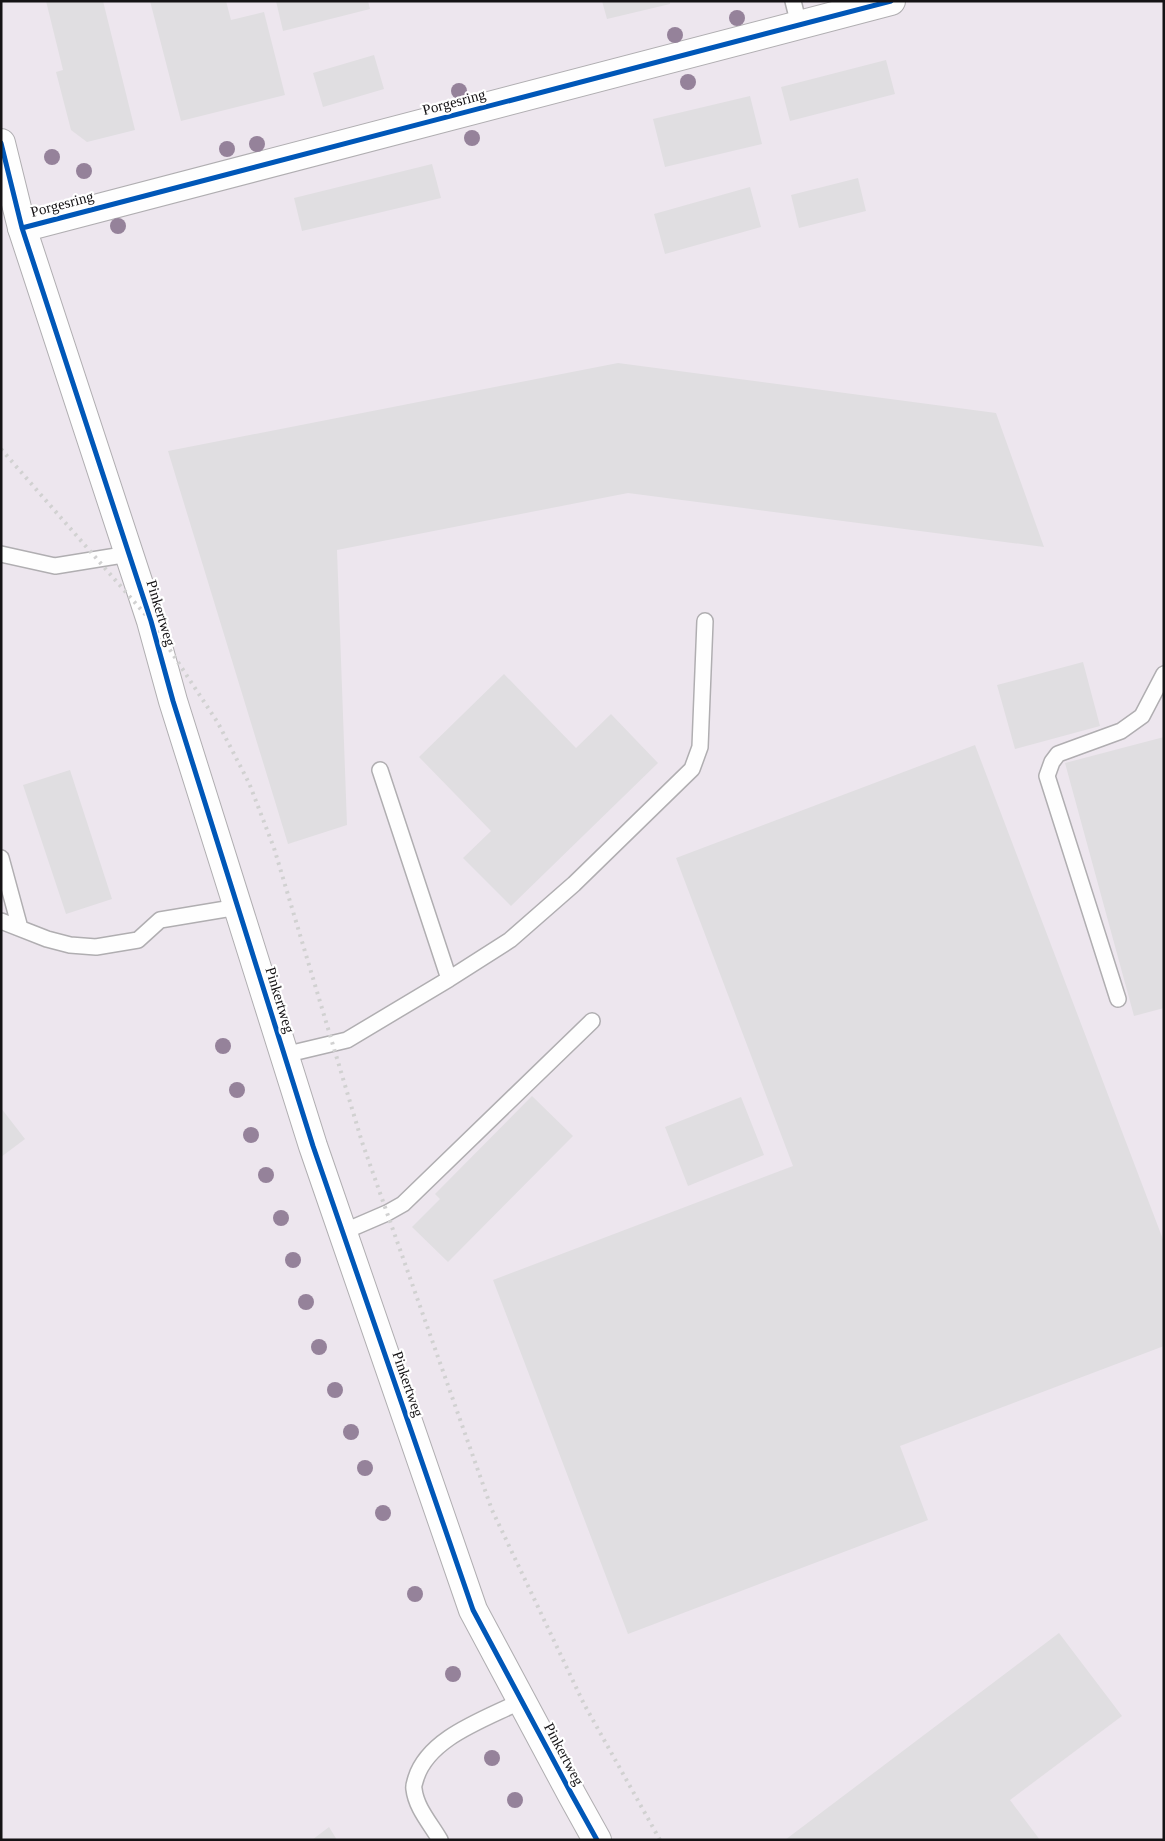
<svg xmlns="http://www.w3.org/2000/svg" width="1165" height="1841" font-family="'Times New Roman',serif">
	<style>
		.built { fill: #ede6ee }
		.building { fill: #e0dee1 }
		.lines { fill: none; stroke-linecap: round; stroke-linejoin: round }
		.service-casing { stroke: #b0aeb1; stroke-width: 18 }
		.minor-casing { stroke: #b0aeb1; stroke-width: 30 }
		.tertiary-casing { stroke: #b0aeb1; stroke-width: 30 }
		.service { stroke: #fefefe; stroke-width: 15 }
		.minor { stroke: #fefefe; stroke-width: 28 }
		.tertiary { stroke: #fefefe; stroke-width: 28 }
		.rail { stroke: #d1d1d1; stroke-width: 4; stroke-dasharray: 2.5 5; stroke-linecap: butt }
		.cycleway-casing { stroke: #fff; stroke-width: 8 }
		.cycleway { stroke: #0057b8; stroke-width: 5 }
		.tree { fill: #95829a }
		.labels { text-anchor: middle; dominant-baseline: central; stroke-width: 4.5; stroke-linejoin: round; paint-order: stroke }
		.street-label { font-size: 15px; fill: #151315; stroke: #fff }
	</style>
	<rect width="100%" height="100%" fill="#f9f6fa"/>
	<!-- built -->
	<path class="built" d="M1 1H1164V1840H1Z"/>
	<!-- building -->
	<path class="building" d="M46 1H103L135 130 87 142 71 130 56 72 63 70Z
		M150 1H226L231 20 264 12 285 95 181 121Z
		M276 1H368L370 9 283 31Z
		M602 1H670V4L607 19Z
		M374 55 384 89 323 107 313 73Z
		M886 60 895 94 790 121 781 87Z
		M750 96 762 144 665 167 653 119Z
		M432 164 441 198 302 231 294 198Z
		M858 178 866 211 799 228 791 195Z
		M750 187 761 227 665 254 654 214Z
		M618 363 996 413 1044 547 628 493 337 550 347 825 288 844 168 451Z
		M1083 662 1100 726 1015 749 997 685Z
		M504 674 576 748 611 714 658 763 511 906 463 858 491 831 419 757Z
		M1164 737V1008L1134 1016 1065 763Z
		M975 745 1164 1242V1346L900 1446 928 1520 628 1634 493 1280 793 1166 676 858Z
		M70 770 112 899 66 914 23 785Z
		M532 1096 573 1136 448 1262 412 1227 440 1199 435 1194Z
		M741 1097 764 1155 688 1186 665 1127Z
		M1 1108 25 1139 1 1157Z
		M1059 1633 1122 1716 1010 1800 1040 1840H785Z
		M329 1827 337 1840H312Z"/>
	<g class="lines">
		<!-- service casing -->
		<g class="service-casing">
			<path id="service" d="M793 1 799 25
				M1 554 55 566 129 554
				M380 770 449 979
				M1 858 20 928
				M1 921 47 939 70 945 96 947 138 940 160 920 238 907
				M1118 999 1047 776 1052 762 1058 754 1121 731 1142 716 1164 674
				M284 1055 347 1040 449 979 510 940 574 884 692 769 700 747 705 621
				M343 1232 387 1213 403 1204 592 1021
				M440 1840C431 1824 416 1808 414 1789 413 1786 415 1782 416 1778 429 1737 486 1719 521 1701"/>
		</g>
		<!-- minor casing -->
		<g class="minor-casing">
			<path id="minor" d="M22 228 891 1"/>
		</g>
		<!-- tertiary casing -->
		<g class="tertiary-casing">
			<path id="tertiary" d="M1 143 22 228 151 621 173 701 313 1146 473 1610 572 1795 597 1840"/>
		</g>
		<!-- service -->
		<use href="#service" class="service"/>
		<!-- minor -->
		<use href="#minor" class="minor"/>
		<!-- tertiary -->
		<use href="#tertiary" class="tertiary"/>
		<!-- rail -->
		<path class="rail" d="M1 449 151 621 218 723 249 783 274 848 362 1142 492 1510 584 1704 660 1840"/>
		<!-- cycleway casing -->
		<g class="cycleway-casing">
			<path id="cycleway" d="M1 143 22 228 151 621 173 701 313 1146 473 1610 572 1795 597 1840
				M22 228 891 1"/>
		</g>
		<!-- cycleway -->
		<use href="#cycleway" class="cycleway"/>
	</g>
	<!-- trees -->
	<g class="tree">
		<circle cx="737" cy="18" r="8"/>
		<circle cx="675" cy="35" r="8"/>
		<circle cx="688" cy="82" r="8"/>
		<circle cx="459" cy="91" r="8"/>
		<circle cx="472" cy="138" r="8"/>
		<circle cx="257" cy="144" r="8"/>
		<circle cx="227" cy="149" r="8"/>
		<circle cx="52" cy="157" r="8"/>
		<circle cx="84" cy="171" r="8"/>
		<circle cx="118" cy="226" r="8"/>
		<circle cx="223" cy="1046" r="8"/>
		<circle cx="237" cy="1090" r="8"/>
		<circle cx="251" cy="1135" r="8"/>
		<circle cx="266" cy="1175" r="8"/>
		<circle cx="281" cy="1218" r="8"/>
		<circle cx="293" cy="1260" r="8"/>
		<circle cx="306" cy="1302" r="8"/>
		<circle cx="319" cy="1347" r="8"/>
		<circle cx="335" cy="1390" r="8"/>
		<circle cx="351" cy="1432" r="8"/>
		<circle cx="365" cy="1468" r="8"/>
		<circle cx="383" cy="1513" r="8"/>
		<circle cx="415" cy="1594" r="8"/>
		<circle cx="453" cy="1674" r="8"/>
		<circle cx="492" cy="1758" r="8"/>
		<circle cx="515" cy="1800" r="8"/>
	</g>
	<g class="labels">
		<!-- street labels -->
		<g class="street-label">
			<text transform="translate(454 102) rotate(-15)">Porgesring</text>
			<text transform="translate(62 204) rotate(-15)">Porgesring</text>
			<text transform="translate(161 613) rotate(73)">Pinkertweg</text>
			<text transform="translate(280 1000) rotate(73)">Pinkertweg</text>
			<text transform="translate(408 1384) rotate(71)">Pinkertweg</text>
			<text transform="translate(564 1754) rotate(62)">Pinkertweg</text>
		</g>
	</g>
	<!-- border -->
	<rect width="1165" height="1841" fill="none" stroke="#151315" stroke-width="5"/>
</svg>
